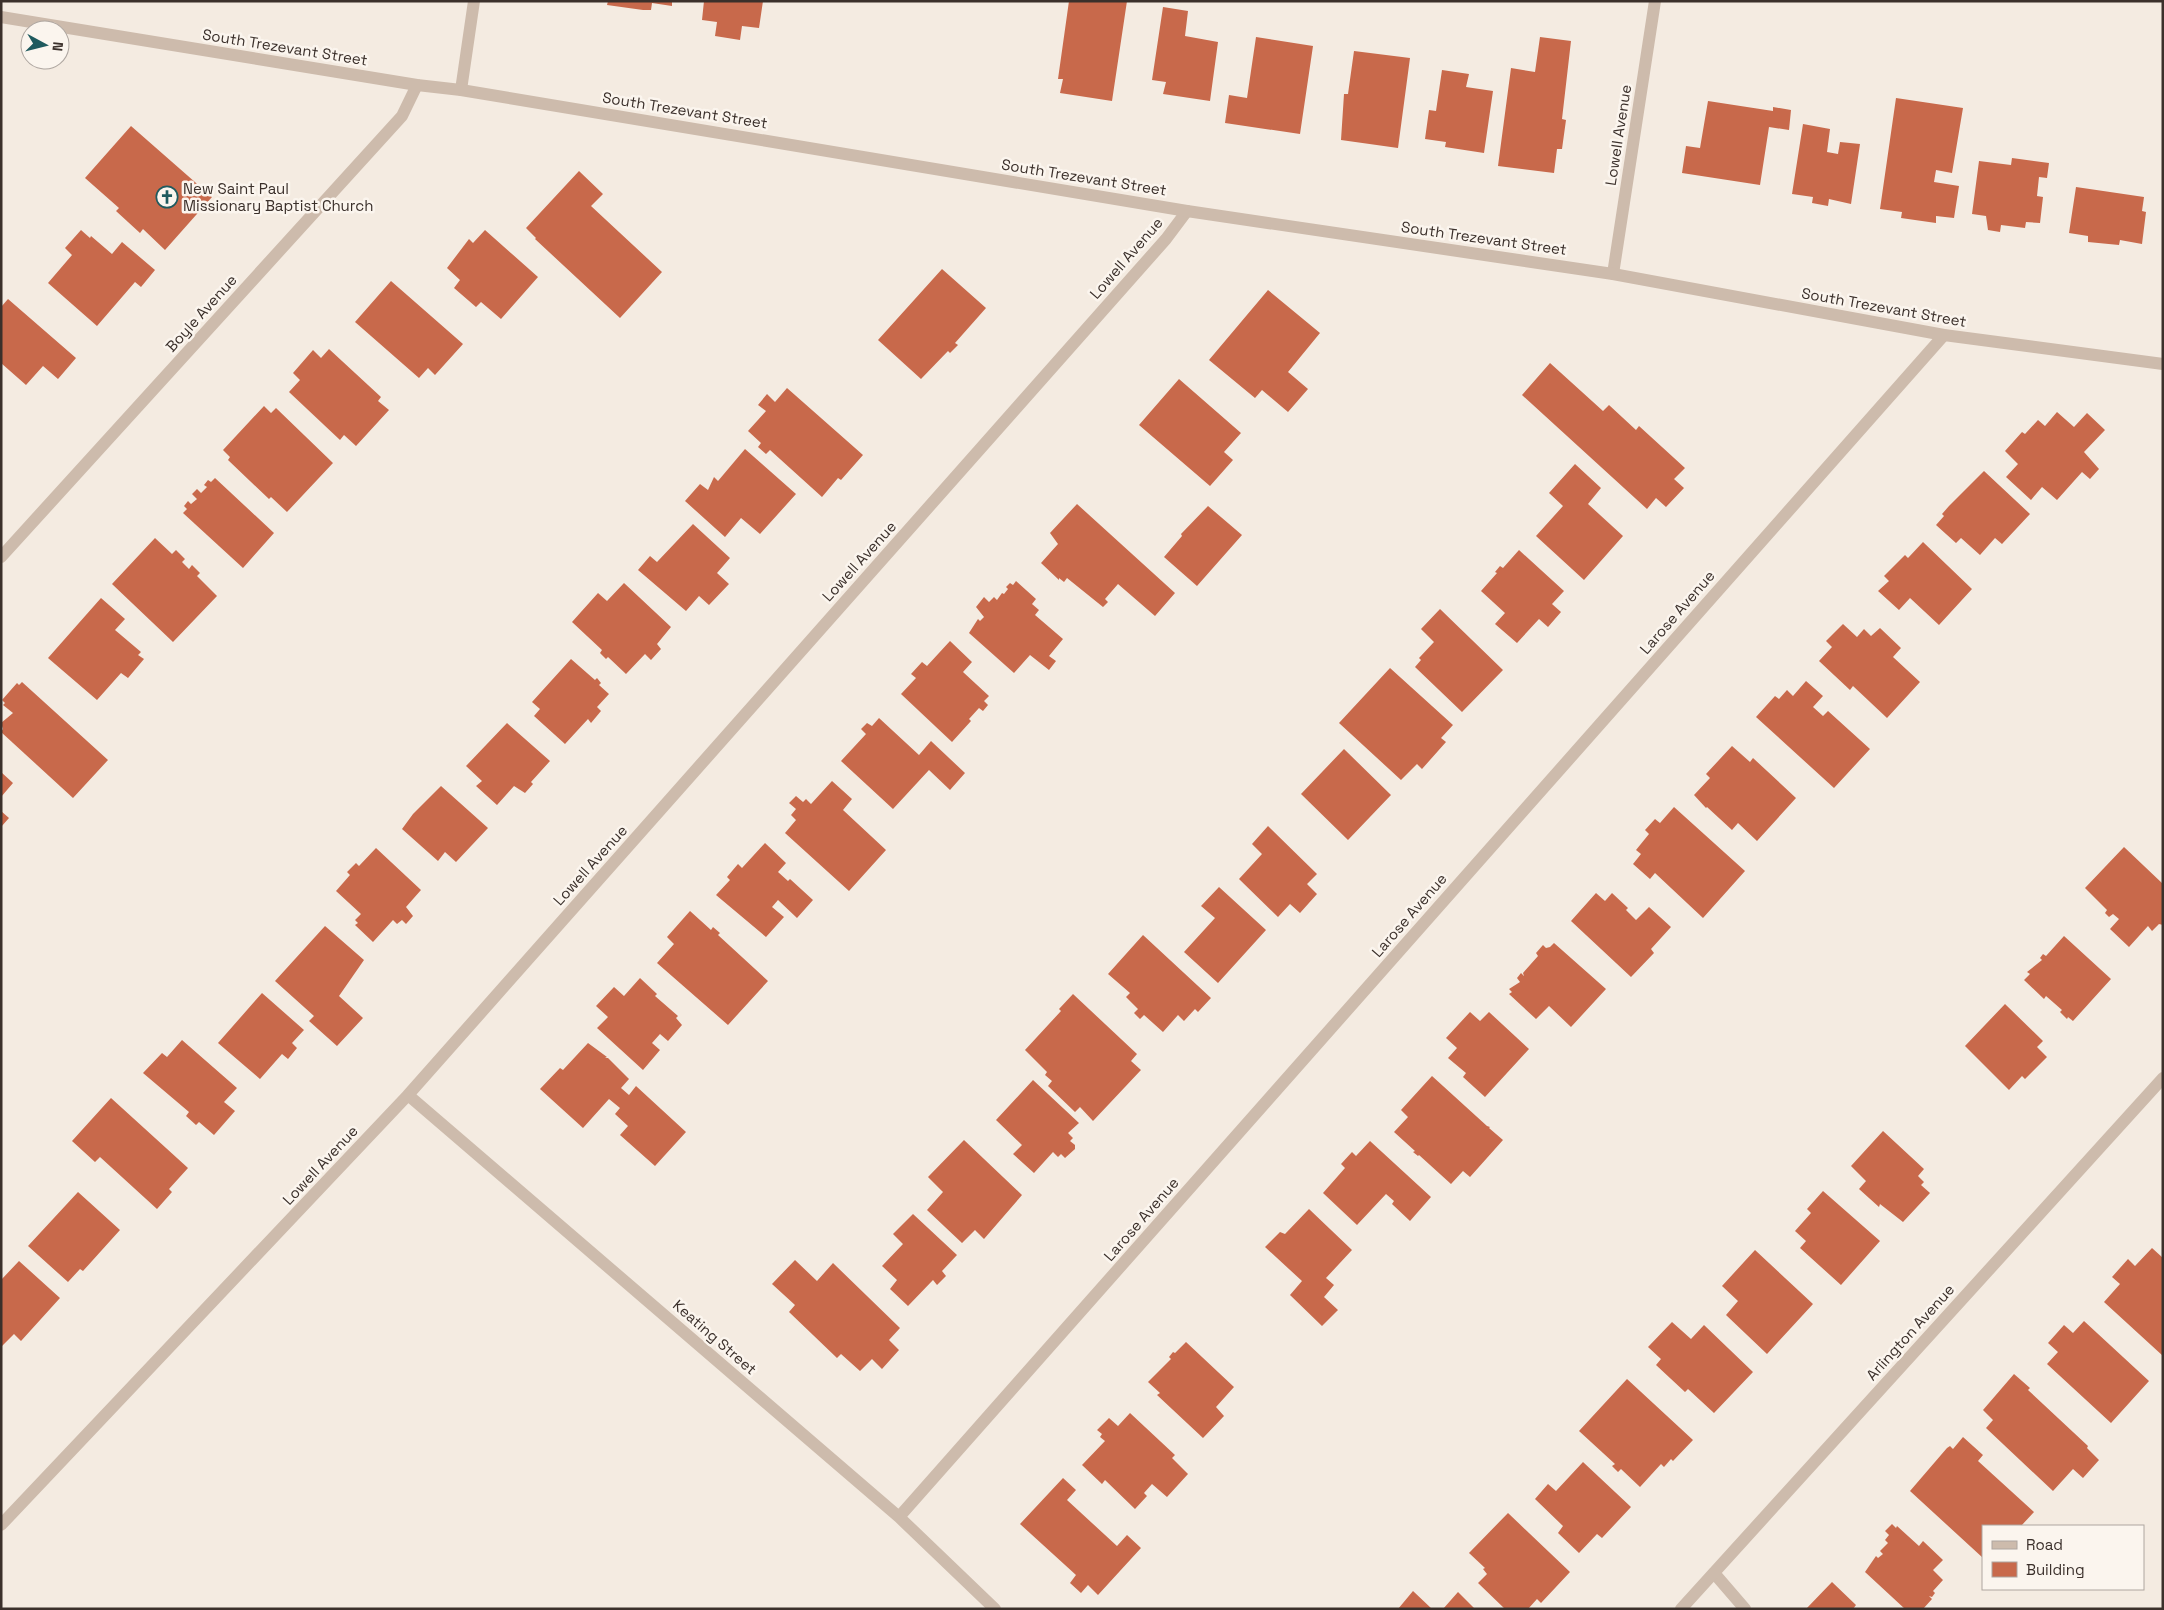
<svg xmlns="http://www.w3.org/2000/svg" width="2164" height="1610" font-family="'Space Grotesk',sans-serif">
	<style>
		.building { fill: #c8694b }
		.lines { fill: none; stroke-linecap: round; stroke-linejoin: round }
		.service { stroke: #cdbbac; stroke-width: 12 }
		.minor { stroke: #cdbbac; stroke-width: 12 }
		.tertiary { stroke: #cdbbac; stroke-width: 12 }
		.labels { text-anchor: middle; dominant-baseline: central; stroke-width: 5; stroke-linejoin: round; paint-order: stroke }
		.street-label { font-size: 15px; fill: #3b302b; stroke: #fbf5ee }
		.poi-label { font-size: 15px; fill: #3b302b; stroke: #fbf5ee; text-anchor: start }
	</style>
	<rect width="100%" height="100%" fill="#f4ebe1"/>
	<!-- building -->
	<path class="building" d="M608 1H672V6L652 3 651 10H643L607 5Z
		M704 1H763L759 28 742 26 740 40 715 36 717 22 702 20Z
		M1069 1H1127L1112 101 1060 93 1063 79H1058Z
		M1163 7 1188 11 1185 36 1218 42 1210 101 1163 94 1166 82 1152 80Z
		M1256 37 1313 46 1300 134 1225 123 1229 95 1247 98Z
		M1540 37 1571 41 1562 119 1566 120 1562 149H1557L1554 173 1498 166 1511 68 1535 72Z
		M1354 51 1410 58 1398 148 1341 140 1344 94H1348Z
		M1442 70 1469 74 1466 87 1493 91 1484 153 1445 147 1446 142 1425 139 1429 110 1436 111Z
		M1896 98 1963 108 1952 173 1936 170 1934 182 1959 186 1954 218 1936 216V223L1901 218 1902 212 1880 209Z
		M1708 101 1773 111V107L1791 110 1789 130 1769 127 1760 185 1682 173 1686 146 1700 148Z
		M1803 124 1830 129 1827 152 1838 154 1840 142 1860 144 1851 204 1829 199 1828 206 1812 203 1813 197 1792 194Z
		M131 126 212 197 165 250 143 229 140 233 116 211 119 208 85 178Z
		M2012 158 2049 163 2047 178 2039 177 2037 196 2043 197 2040 223 2026 222 2025 228 2001 225 2000 232 1988 230 1986 216 1972 214 1979 161 2011 165Z
		M579 171 603 194 591 206 662 272 620 318 535 239 536 238 526 228Z
		M2076 187 2144 197 2142 211 2146 212 2142 244 2120 240 2119 245 2088 242V236L2069 233Z
		M81 230 90 238 91 236 112 254 122 242 155 270 141 287 135 282 97 326 48 283 72 255 65 248Z
		M485 230 538 277 501 319 481 302 476 307 454 288 460 280 447 268 469 239 473 243Z
		M942 269 986 308 955 343 958 345 950 353 948 351 921 379 878 340Z
		M391 281 463 344 435 375 428 368 419 378 355 322Z
		M1268 290 1320 333 1288 372 1308 389 1288 412 1262 390 1255 398 1209 360Z
		M8 299 76 358 58 379 43 366 26 385 1 363V307Z
		M329 349 381 397 378 401 389 410 356 446 344 435 340 440 289 392 300 380 293 373 313 350 321 358Z
		M1550 363 1603 411 1609 405 1636 430 1639 426 1685 468 1674 479 1684 488 1666 507 1656 498 1647 509 1522 395Z
		M1179 379 1241 433 1224 452 1233 460 1210 486 1139 425Z
		M787 388 863 455 841 480 838 478 822 497 770 450 766 454 758 447 761 443 748 431 766 411 758 405 767 394 775 402Z
		M264 406 271 413 276 408 333 463 287 512 271 497 269 499 228 460 230 457 223 450Z
		M2057 412 2074 427 2087 413 2105 430 2084 452 2099 469 2090 479 2082 472 2057 500 2042 487 2031 500 2006 477 2018 464 2005 451 2022 432 2025 434 2038 420 2045 426Z
		M745 449 796 494 760 534 741 518 725 537 685 501 700 484 708 490 714 477 718 481Z
		M1575 464 1601 488 1588 504 1623 536 1584 580 1536 536 1563 506 1549 493Z
		M1984 471 2030 514 2002 544 1995 538 1980 555 1961 538 1956 543 1936 525 1944 516 1942 514 1949 506Z
		M215 478 274 533 243 568 183 513 187 509 184 506 188 501 191 504 197 499 192 494 197 489 201 493 207 487 204 485 208 480 211 482Z
		M1077 504 1175 593 1155 616 1118 584 1105 599 1108 602 1103 607 1067 578 1064 582 1059 578V580L1041 563 1058 544 1050 533Z
		M1208 506 1242 535 1197 586 1164 557 1182 536 1181 534Z
		M693 524 730 558 717 573 729 584 709 605 699 596 686 611 638 570 650 556 657 562Z
		M155 538 172 554 176 550 185 559 182 562 189 569 192 565 200 573 197 576 217 596 173 642 112 584Z
		M1923 542 1972 589 1939 625 1910 598 1899 610 1878 591 1889 581 1884 576 1905 555 1908 558Z
		M1519 550 1564 591 1552 604 1561 612 1548 627 1539 619 1517 643 1495 624 1505 613 1481 591 1497 573 1495 572 1500 566 1503 568Z
		M1016 581 1036 599 1032 604 1039 610 1035 615 1063 639 1049 656 1056 661 1049 670 1030 655 1014 673 969 633 978 619 980 621 984 617 976 607 984 597 989 602 994 597 997 600 1002 593 1004 594 1008 589 1006 587 1010 583 1013 585Z
		M624 583 671 627 657 644 661 649 651 660 645 654 626 674 608 657 606 659 600 653 602 650 572 622 598 593 607 601Z
		M101 598 125 619 115 630 141 652 138 655 144 659 128 678 121 673 97 700 48 658Z
		M1440 609 1503 670 1462 712 1415 667 1421 660 1419 658 1434 642 1421 629Z
		M1843 624 1857 637 1864 629 1871 636 1880 628 1901 648 1893 657 1920 682 1887 718 1853 686 1850 690 1819 661 1832 647 1826 641Z
		M950 641 972 662 963 672 989 696 984 701 988 705 983 711 979 708 969 719 971 721 952 742 901 694 916 678 911 674 922 662 927 666Z
		M571 659 595 680 597 678 601 683 599 685 609 694 597 707 601 711 591 723 588 719 565 744 534 716 540 709 532 702Z
		M1390 668 1453 725 1441 738 1446 742 1422 769 1417 764 1401 780 1339 723Z
		M1806 681 1823 696 1813 707 1823 716 1828 711 1870 749 1834 788 1756 717 1775 696 1779 699 1787 690 1793 696Z
		M22 682 108 760 73 798 1 732 3 729 1 723 13 713 3 705 5 703 2 700 17 683 19 685Z
		M879 718 919 755 931 741 965 773 950 790 929 770 893 809 841 761 866 734 861 729 867 723 872 726Z
		M507 723 550 761 531 782 533 784 525 793 514 786 497 805 476 786 482 781 466 766Z
		M1732 746 1750 762 1753 758 1796 798 1757 841 1738 823 1732 830 1707 807 1706 808 1694 795 1710 778 1706 774Z
		M1344 749 1391 795 1348 840 1301 794Z
		M1 772 13 783 1 797Z
		M832 781 852 799 843 810 886 850 849 891 785 833 796 820 791 815 796 809 789 803 796 796 803 802 806 799 811 804Z
		M441 786 488 828 456 862 445 852 438 861 402 829 413 814Z
		M1674 807 1745 871 1703 918 1655 873 1650 879 1633 864 1641 854 1636 850 1649 834 1645 830 1655 819 1660 823Z
		M1 811 9 818 1 827Z
		M1268 826 1317 874 1307 884 1317 894 1300 913 1290 904 1278 917 1239 879 1262 854 1252 844Z
		M765 843 786 863 778 872 788 881 790 879 813 900 797 918 778 900 772 907 784 917 766 937 716 895 730 880 727 877 738 864 742 868Z
		M2124 847 2163 884V925L2159 924 2152 931 2148 926 2129 947 2110 929 2119 919 2113 914 2109 917 2105 913 2107 910 2085 888Z
		M376 848 421 890 406 907 413 916 406 924 402 920 397 924 393 920 373 942 355 925 358 923 355 920 361 914 336 891 350 875 347 872 356 863 359 866Z
		M1219 887 1266 930 1218 983 1184 952 1215 918 1201 906Z
		M1596 893 1605 901 1612 893 1628 908 1626 910 1636 920 1649 907 1671 927 1651 949 1654 953 1631 977 1571 921Z
		M690 911 711 930 713 927 720 933 718 935 768 981 728 1025 657 963 674 944 667 937Z
		M325 926 364 960 339 996 363 1018 337 1046 309 1021 314 1016 275 981Z
		M1143 935 1211 998 1198 1012 1195 1009 1184 1021 1178 1015 1163 1032 1144 1015 1140 1019 1134 1013 1138 1009 1126 997 1130 993 1108 974Z
		M2064 936 2111 979 2073 1021 2068 1017 2067 1019 2060 1012 2062 1010 2046 996 2044 999 2024 980 2030 974 2027 972 2042 960 2040 958 2043 954 2046 956Z
		M1554 943 1606 989 1571 1027 1549 1006 1536 1019 1509 994 1512 992 1509 989 1520 982 1517 978 1521 973 1524 976 1523 973 1538 956 1536 953 1543 945 1546 948 1550 947Z
		M640 978 657 994 655 996 678 1016 676 1018 682 1025 668 1041 660 1034 652 1043 660 1050 643 1070 597 1028 608 1017 596 1006 614 987 624 996Z
		M262 993 304 1030 292 1043 297 1048 288 1059 282 1054 260 1079 218 1043Z
		M1073 994 1137 1054 1131 1061 1141 1070 1093 1121 1080 1107 1075 1112 1048 1086 1052 1081 1045 1075 1047 1072 1025 1050 1061 1011 1059 1009Z
		M2005 1004 2043 1041 2037 1047 2047 1057 2025 1079 2022 1076 2009 1090 1965 1046Z
		M1470 1012 1480 1021 1489 1012 1529 1049 1485 1097 1463 1077 1466 1073 1448 1058 1457 1048 1446 1038Z
		M182 1040 237 1088 224 1102 235 1111 214 1135 199 1122 196 1125 186 1116 189 1112 143 1073 162 1053 167 1057Z
		M588 1043 607 1057 605 1058H608L629 1079 621 1088 629 1095 636 1086 686 1132 655 1166 620 1135 628 1126 615 1114 620 1108 609 1099 583 1128 540 1089 560 1068 563 1070Z
		M1432 1076 1487 1126 1490 1127 1489 1128 1503 1140 1470 1177 1463 1171 1451 1184 1419 1155 1418 1156 1413 1152 1415 1151 1394 1132 1408 1117 1401 1110Z
		M1033 1080 1079 1123 1068 1133 1073 1138 1070 1141 1075 1145V1149L1065 1158 1061 1154 1058 1157 1053 1152 1034 1173 1013 1154 1022 1145 996 1120Z
		M111 1098 188 1168 169 1189 172 1192 157 1209 100 1157 95 1162 72 1141Z
		M1883 1131 1924 1169 1918 1176 1924 1182 1921 1185 1930 1193 1903 1222 1880 1204 1879 1207 1859 1189 1866 1181 1851 1166Z
		M964 1140 1022 1195 984 1239 975 1230 962 1243 927 1210 943 1192 928 1177Z
		M1370 1141 1431 1197 1410 1221 1392 1204 1394 1201 1386 1194 1357 1225 1323 1193 1345 1168 1341 1164 1352 1152 1356 1156Z
		M1823 1191 1880 1241 1841 1285 1800 1248 1806 1241 1795 1231 1811 1213 1807 1209Z
		M78 1192 120 1230 83 1271 80 1269 68 1282 28 1246Z
		M1309 1209 1352 1250 1326 1278 1334 1285 1324 1297 1338 1310 1322 1326 1290 1295 1302 1281 1265 1247 1280 1232 1285 1234Z
		M913 1214 957 1255 942 1271 946 1276 937 1285 933 1280 908 1306 890 1289 897 1280 882 1266 903 1244 893 1234Z
		M2152 1248 2163 1258V1356L2104 1302 2120 1284 2112 1277 2128 1259 2135 1266Z
		M1755 1250 1813 1304 1767 1354 1726 1315 1738 1301 1722 1286Z
		M795 1260 817 1281 833 1263 900 1328 889 1340 899 1350 882 1369 872 1359 860 1371 841 1354 837 1358 789 1312 795 1305 772 1284Z
		M19 1261 60 1298 21 1341 14 1334 1 1347V1280Z
		M2084 1321 2149 1381 2111 1423 2047 1364 2058 1352 2048 1343 2064 1325 2073 1333Z
		M1672 1322 1691 1339 1704 1325 1753 1372 1714 1413 1688 1389 1685 1392 1656 1365 1661 1359 1648 1347Z
		M1186 1342 1234 1387 1216 1407 1224 1416 1203 1438 1157 1395 1160 1393 1148 1382 1171 1359 1169 1357 1173 1352 1175 1353Z
		M2014 1374 2030 1388 2028 1390 2088 1446 2087 1448 2099 1460 2083 1478 2073 1469 2053 1491 1986 1428 1993 1420 1983 1410Z
		M1627 1379 1693 1440 1673 1461 1671 1459 1664 1467 1661 1464 1640 1487 1621 1469 1618 1472 1612 1466 1615 1464 1579 1431Z
		M1130 1413 1175 1455 1172 1458 1188 1474 1167 1497 1152 1484 1144 1493 1147 1496 1135 1509 1105 1480 1102 1484 1082 1465 1105 1441 1100 1437 1102 1434 1097 1430 1109 1418 1118 1426Z
		M1963 1437 1983 1455 1978 1461 2034 1512 2021 1526H1983V1558L1910 1491 1947 1448 1950 1446 1953 1449Z
		M1583 1462 1631 1507 1602 1538 1597 1534 1579 1553 1558 1533 1563 1526 1535 1499 1548 1484 1556 1491Z
		M1063 1478 1076 1490 1067 1500 1117 1546 1127 1535 1141 1548 1098 1595 1088 1585 1081 1593 1070 1583 1076 1575 1020 1524Z
		M1508 1513 1570 1572 1541 1603 1537 1599 1528 1609H1505L1478 1583 1487 1574 1483 1569 1485 1568 1469 1553Z
		M1892 1524 1896 1528 1897 1526 1919 1546 1923 1541 1943 1560 1933 1570 1943 1580 1933 1591 1935 1593 1932 1597 1929 1596 1932 1599 1923 1609H1905L1865 1572 1876 1556 1878 1558 1883 1554 1880 1551 1888 1543 1885 1540 1889 1535 1885 1531Z
		M1832 1582 1856 1605 1853 1609H1806Z
		M1413 1591 1432 1609H1398Z
		M1458 1592 1475 1609H1443Z"/>
	<g class="lines">
		<!-- service -->
		<path class="service" d="M1714 1573 1745 1609"/>
		<!-- minor -->
		<path class="minor" d="M461 90 474 1
			M1613 274 1655 1
			M1 557 402 116 417 85
			M408 1095 899 1517 995 1609
			M899 1517 1944 335
			M1 1525 408 1095 1166 239 1187 211
			M1681 1609 2163 1078"/>
		<!-- tertiary -->
		<path class="tertiary" d="M1 17 417 85 461 90 1187 211 1613 274 1944 335 2163 364"/>
	</g>
	<!-- icons -->
	<defs>
		<g id="church-ring" transform="scale(1.125)"><circle r="9.5" fill="#fbf5ee" stroke="#1f5a5e" stroke-width="1.5"/><path d="M-1.2-6h2.4v3.5h3.3v2.4h-3.3V6h-2.4V-.1h-3.3v-2.4h3.3Z" fill="#1f5a5e"/></g>
	</defs>
	<g fill-rule="evenodd">
		<use href="#church-ring" x="167" y="197"/>
	</g>
	<g class="labels">
		<!-- street labels -->
		<g class="street-label">
			<text transform="translate(285 47) rotate(9)">South Trezevant Street</text>
			<text transform="translate(685 110) rotate(9)">South Trezevant Street</text>
			<text transform="translate(1618 135) rotate(-81)">Lowell Avenue</text>
			<text transform="translate(1084 177) rotate(9)">South Trezevant Street</text>
			<text transform="translate(1484 238) rotate(8)">South Trezevant Street</text>
			<text transform="translate(1126 258) rotate(-49)">Lowell Avenue</text>
			<text transform="translate(1884 307) rotate(10)">South Trezevant Street</text>
			<text transform="translate(201 313) rotate(-48)">Boyle Avenue</text>
			<text transform="translate(859 561) rotate(-48)">Lowell Avenue</text>
			<text transform="translate(1677 612) rotate(-49)">Larose Avenue</text>
			<text transform="translate(590 865) rotate(-48)">Lowell Avenue</text>
			<text transform="translate(1409 915) rotate(-49)">Larose Avenue</text>
			<text transform="translate(320 1165) rotate(-47)">Lowell Avenue</text>
			<text transform="translate(1141 1219) rotate(-49)">Larose Avenue</text>
			<text transform="translate(1910 1332) rotate(-48)">Arlington Avenue</text>
			<text transform="translate(715 1337) rotate(41)">Keating Street</text>
		</g>
		<!-- poi labels -->
		<g class="poi-label">
			<text x="183" y="188">New Saint Paul<tspan x="183" dy="17">Missionary Baptist Church</tspan></text>
		</g>
	</g>
	<!-- border -->
	<rect width="2164" height="1610" fill="none" stroke="#3b302b" stroke-width="5"/>
	<!-- legend -->
	<rect x="1982" y="1525" width="162" height="65" fill="#fbf5ee" stroke="#aea6a0"/>
	<rect x="1992" y="1541" width="25" height="8" fill="#cdbbac" stroke="#aea6a0"/>
	<text x="2026" y="1550" font-size="15" fill="#3b302b">Road</text>
	<rect x="1992" y="1562" width="25" height="15" fill="#c8694b" stroke="#aea6a0"/>
	<text x="2026" y="1575" font-size="15" fill="#3b302b">Building</text>
	<!-- north arrow -->
	<g transform="translate(45 45) rotate(97)"><circle r="24" fill="#fbf5ee" stroke="#aea6a0"/>
	<path d="M0-4L9 19L0 12L-9 19Z" fill="#1f5a5e"/>
	<text y="-8" font-size="14" font-weight="bold" text-anchor="middle" fill="#3b302b">N</text>
	</g>
</svg>
